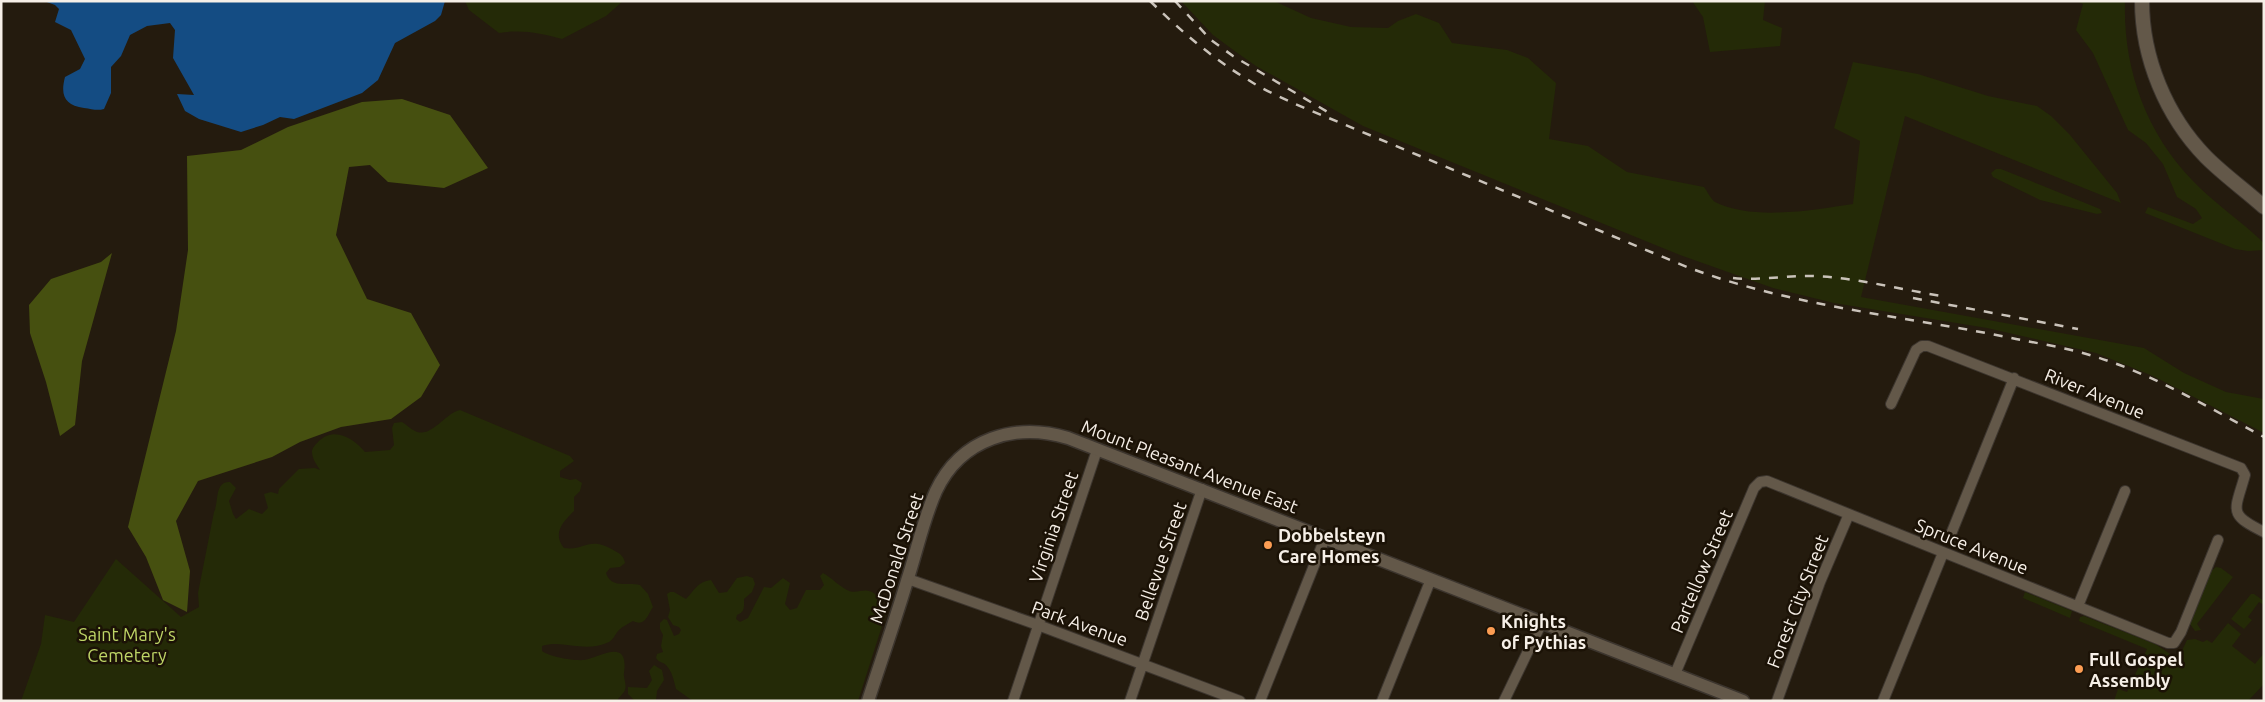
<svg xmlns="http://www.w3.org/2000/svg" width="2265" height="702" font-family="Ubuntu,sans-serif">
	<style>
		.green { fill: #242a07 }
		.forest { fill: #465010 }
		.water { fill: #144c83 }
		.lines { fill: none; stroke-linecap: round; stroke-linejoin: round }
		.minor-casing { stroke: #3c352e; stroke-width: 12 }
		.tertiary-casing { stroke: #3c352e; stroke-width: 15 }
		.secondary-casing { stroke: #3c352e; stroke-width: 16 }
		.minor { stroke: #635849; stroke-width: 10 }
		.tertiary { stroke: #635849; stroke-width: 12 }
		.secondary { stroke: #635849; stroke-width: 14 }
		.rail { stroke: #cac3ba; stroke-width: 2.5; stroke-dasharray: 9 9; stroke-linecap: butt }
		.poi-dot { fill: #fc9d53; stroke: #1b1206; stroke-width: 2 }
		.labels { text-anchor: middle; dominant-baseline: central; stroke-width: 5; stroke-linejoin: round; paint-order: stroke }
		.street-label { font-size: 18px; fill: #f6efe7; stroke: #1b1206 }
		.poi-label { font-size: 18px; font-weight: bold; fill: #f6efe7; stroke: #1b1206; text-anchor: start }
		.park-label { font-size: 18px; fill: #bed466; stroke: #1b1206 }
	</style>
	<rect width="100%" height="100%" fill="#241b0e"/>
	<!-- green -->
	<path class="green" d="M465 1H623L606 16 562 39C541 33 521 29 499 33L469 10Z
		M1181 1H1274L1311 18 1351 27 1388 28 1398 21 1416 14 1439 23 1452 43 1507 50 1528 58 1556 83 1549 139 1588 146 1627 172 1704 187C1707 191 1711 199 1715 202 1753 221 1813 210 1853 204L1860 141 1834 128 1853 62 1918 74 1988 96 2037 106 2051 116 2070 135 2117 193 2121 203 1905 116 1861 297 2144 348 2184 373 2226 392 2264 399V433L2153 376 2096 353 1987 328 1834 303 1773 288 1680 255 1363 126 1256 66 1236 52 1213 35Z
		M1692 1H1765L1763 20 1782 28 1780 46 1710 52 1703 17Z
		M2077 1H2125C2123 67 2145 131 2192 180 2214 203 2241 221 2264 243V250L2248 251 2235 249 2145 213 2148 207 2193 224 2202 218 2196 209 2177 197 2163 164 2146 143 2128 130 2093 53 2076 30 2083 4Z
		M1996 169H2001L2100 209 2102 213 2097 214 2040 200 1993 177 1991 173Z
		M460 410 570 456 574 461 560 471V477L570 480 576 479 582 483 580 491 574 497V511C563 522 552 533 564 548 586 551 588 535 615 551 621 554 624 557 625 563L620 567 610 568 606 573C611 589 628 582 640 585L648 594 653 607C647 616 645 627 633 621 628 624 623 626 619 630 615 634 614 639 609 642 584 654 564 639 542 646V651C550 657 574 661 584 660 601 657 629 637 624 673 623 679 628 685 624 692 622 695 619 697 617 701H21L41 644 45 615 74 622 116 559 181 617 199 607 198 593 214 512C219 503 214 481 230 482L236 488 229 501 233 514 236 519 249 509 262 514 268 508 264 494 271 492 278 494 279 489 299 469 315 468 320 470C317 465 312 459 312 452 312 448 315 445 318 442 334 426 353 438 365 452L390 450 394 445 392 428 394 423 402 422C406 424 410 429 415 431 431 439 445 413 460 410Z
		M2216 567 2221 568 2233 577 2197 624 2201 630 2195 631 2190 624 2210 572Z
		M823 573C832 578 839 586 847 590 860 597 870 579 884 607L887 601H890L858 701H693L676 689C674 681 672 671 666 665 663 662 659 663 656 658L657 654 663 652 661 646 663 635 660 629V623L664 619 667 620 674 636 679 634 681 630 679 627 673 625 668 617 670 610 667 594 670 592H674L686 599C695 590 697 582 711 580L719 593 727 592 737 578 747 576 753 578 755 584 752 592 744 599C744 607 745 612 737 615L736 619 740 622 748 618 764 587 771 588 783 578 790 583 785 604 790 610 797 608 806 590H820L824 585 820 576Z
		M2025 592 2072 611 2070 618 2023 598Z
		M2251 594H2254L2264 601V605L2259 602 2248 617 2252 620 2244 629 2231 619Z
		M2084 616 2155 644 2178 659 2187 640 2195 639 2203 642 2207 640 2212 643 2228 623 2241 634 2232 646 2255 664 2264 653V684L2248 701H2114L2118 689 2127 692 2147 649 2079 621 2080 617Z
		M654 665 662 670 664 680 657 691 656 700 635 701 628 694V687L647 688 652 680 649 671Z"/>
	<!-- forest -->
	<path class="forest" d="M402 99 450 115 488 168 444 188 388 182 370 165 349 167 336 235 367 299 411 313 440 365 421 397 391 419 341 427 300 442 272 457 198 481 176 521 190 571 187 612 163 600 146 557 128 527 176 331 188 250 187 156 241 150 288 127 362 102Z
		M112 253 82 361 75 425 60 436 46 382 30 333 29 305 51 279 101 262Z"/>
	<!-- water -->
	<path class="water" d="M44 1H445L441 15 435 21 395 43 378 80 362 93 294 119 280 117 263 125 241 132 199 119 185 111 177 94 194 95 173 58 175 30 170 23 147 26 130 35 121 56 111 67V93L104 109C97 111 92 109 84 108 65 105 60 96 65 77L80 69 85 59 71 30 55 22 59 9 55 5Z"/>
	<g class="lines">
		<!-- minor casing -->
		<g class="minor-casing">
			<path id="minor" d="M1891 404 1916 350 1922 346H1928L2241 468 2245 475C2235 511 2227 514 2264 532
				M1949 539 2014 378
				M908 579 1038 625 1240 701
				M2078 606 2125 491
				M1675 674 1754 488 1760 482 1767 481 2168 643H2174L2181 632 2218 540
				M1013 701 1097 450
				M1130 701 1202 489
				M1260 701 1325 538
				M1382 701 1431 579
				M1504 701 1542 622
				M1777 701 1820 582 1849 514
				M1883 701 1943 553"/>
		</g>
		<!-- tertiary casing -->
		<g class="tertiary-casing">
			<path id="tertiary" d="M868 701C881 661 895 621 907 581 917 551 923 520 936 491 961 438 1016 422 1068 438L1743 701"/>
		</g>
		<!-- secondary casing -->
		<g class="secondary-casing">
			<path id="secondary" d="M2142 1C2142 58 2166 116 2206 157 2224 175 2245 190 2264 207"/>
		</g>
		<!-- minor -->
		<use href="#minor" class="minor"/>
		<!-- tertiary -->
		<use href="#tertiary" class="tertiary"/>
		<!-- secondary -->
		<use href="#secondary" class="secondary"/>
		<!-- rail -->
		<path class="rail" d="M1150 1C1181 31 1213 59 1250 81 1264 90 1280 97 1295 104L1687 267C1792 307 1906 316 2016 339 2041 344 2068 348 2093 356 2153 374 2209 408 2264 437
			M1175 1 1211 40 1233 56 1331 114
			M1733 278C1760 281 1787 275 1814 276 1858 278 1903 290 1947 297
			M1913 298 2078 329"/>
	</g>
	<!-- markers -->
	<g class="poi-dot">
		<circle cx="1268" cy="545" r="5"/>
		<circle cx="1491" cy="631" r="5"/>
		<circle cx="2079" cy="669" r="5"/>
	</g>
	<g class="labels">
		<!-- street labels -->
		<g class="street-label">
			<text transform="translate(2095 393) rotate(22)">River Avenue</text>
			<text transform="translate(1190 466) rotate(21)">Mount Pleasant Avenue East</text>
			<text transform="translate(1053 527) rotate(-71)">Virginia Street</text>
			<text transform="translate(1972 546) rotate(22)">Spruce Avenue</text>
			<text transform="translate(896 558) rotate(-72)">McDonald Street</text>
			<text transform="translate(1160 561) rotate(-71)">Bellevue Street</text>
			<text transform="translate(1701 571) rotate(-67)">Partellow Street</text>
			<text transform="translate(1797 601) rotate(-69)">Forest City Street</text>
			<text transform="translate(1080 623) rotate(20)">Park Avenue</text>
		</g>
		<!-- poi labels -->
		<g class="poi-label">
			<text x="1278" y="535">Dobbelsteyn<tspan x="1278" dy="21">Care Homes</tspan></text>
			<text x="1501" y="621">Knights<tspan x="1501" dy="21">of Pythias</tspan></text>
			<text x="2089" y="659">Full Gospel<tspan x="2089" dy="21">Assembly</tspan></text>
		</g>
		<!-- park labels -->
		<g class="park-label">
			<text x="127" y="634">Saint Mary's<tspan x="127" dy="21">Cemetery</tspan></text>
		</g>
	</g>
	<!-- border -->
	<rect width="2265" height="702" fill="none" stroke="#f6efe7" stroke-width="5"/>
</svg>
